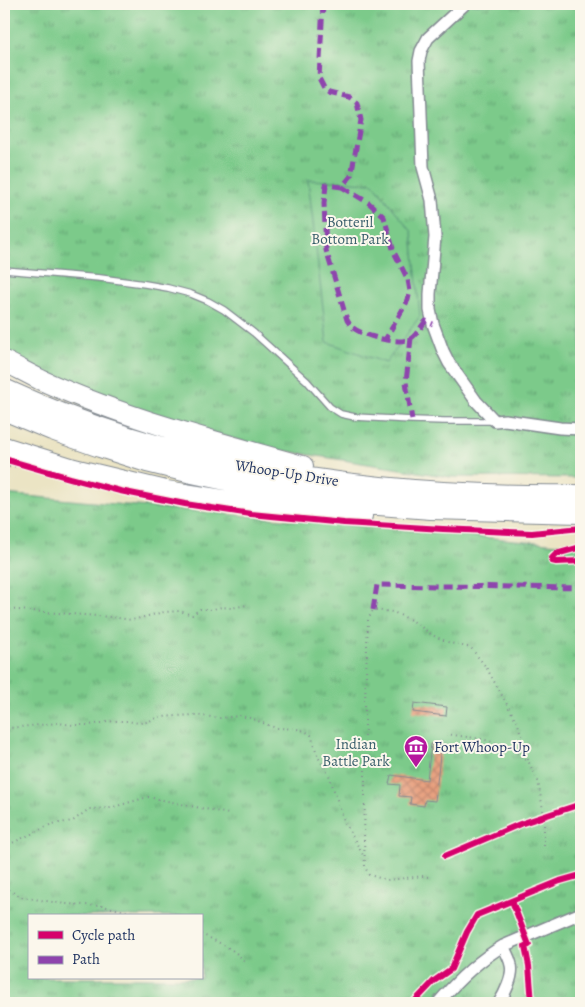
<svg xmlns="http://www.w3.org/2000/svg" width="585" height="1007" font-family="Alegreya,serif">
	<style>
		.park { fill: url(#park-tufts); stroke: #4b7c74; fill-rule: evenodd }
		.garden { fill: #7bca8a; stroke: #4b7c74 }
		.building { fill: url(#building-cross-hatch) }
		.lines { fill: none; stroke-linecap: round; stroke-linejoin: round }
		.lane-casing { stroke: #838a91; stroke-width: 8 }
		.street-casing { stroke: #838a91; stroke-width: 14 }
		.highway-casing { stroke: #838a91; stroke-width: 22 }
		.path { stroke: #838a91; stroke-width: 2; stroke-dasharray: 1 4; stroke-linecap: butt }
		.lane { stroke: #fff; stroke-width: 5.5 }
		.street { stroke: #fff; stroke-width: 11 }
		.highway { stroke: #fff; stroke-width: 20 }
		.quiet { stroke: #8e44ad; stroke-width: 5; stroke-dasharray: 10 5; stroke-linecap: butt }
		.cycleway-casing { stroke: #fbf7ec; stroke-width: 9 }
		.cycleway { stroke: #d6006c; stroke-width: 6 }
		.labels { text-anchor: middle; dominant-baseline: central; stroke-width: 4; stroke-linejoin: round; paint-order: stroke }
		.park-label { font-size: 15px; fill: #385e6b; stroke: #fbf7ec }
		.street-label { font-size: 15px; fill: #1b2f5e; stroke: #fbf7ec }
		.poi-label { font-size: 15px; fill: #1b2f5e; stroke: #fbf7ec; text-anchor: start }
	</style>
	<defs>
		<pattern id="park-tufts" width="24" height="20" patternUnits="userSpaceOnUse" patternTransform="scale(1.25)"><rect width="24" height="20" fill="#7bca8a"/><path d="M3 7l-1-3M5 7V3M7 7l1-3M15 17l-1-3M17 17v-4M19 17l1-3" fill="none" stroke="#64a474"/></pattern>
		<pattern id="building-cross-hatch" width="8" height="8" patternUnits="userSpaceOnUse" patternTransform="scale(1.25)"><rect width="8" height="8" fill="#e69875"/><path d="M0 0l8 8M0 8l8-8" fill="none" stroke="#ba7c63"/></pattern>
	</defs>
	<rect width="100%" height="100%" fill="#fbf7ec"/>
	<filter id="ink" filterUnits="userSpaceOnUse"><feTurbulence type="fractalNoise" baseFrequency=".02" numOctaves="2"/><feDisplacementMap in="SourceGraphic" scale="10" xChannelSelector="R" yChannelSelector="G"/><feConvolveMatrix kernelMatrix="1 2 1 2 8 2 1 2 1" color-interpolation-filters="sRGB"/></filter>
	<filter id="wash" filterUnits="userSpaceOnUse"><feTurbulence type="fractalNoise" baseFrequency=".0096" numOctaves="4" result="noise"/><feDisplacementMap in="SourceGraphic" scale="20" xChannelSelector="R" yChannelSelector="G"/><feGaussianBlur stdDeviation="1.12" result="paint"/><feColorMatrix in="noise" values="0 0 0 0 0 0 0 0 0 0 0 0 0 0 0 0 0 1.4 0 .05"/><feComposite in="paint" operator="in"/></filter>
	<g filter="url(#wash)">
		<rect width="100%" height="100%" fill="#ebe4c4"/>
		<!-- park -->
		<path class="park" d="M4 4H581V478L450 477 273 449 101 404 4 351Z
			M4 494 581 546V1003H4ZM29 916H201V978H29Z"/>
		<!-- garden -->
		<path class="garden" d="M308 180 373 183 412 232 420 316 386 363 327 342Z"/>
		<g id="blocks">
			<!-- building -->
			<path class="building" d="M414 703 447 707 446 716 413 712Z
				M431 744 441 746 435 801 425 800 424 806 410 804 411 797 399 796 400 785 389 784 391 775 427 780Z"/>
		</g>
	</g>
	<g filter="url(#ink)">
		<use href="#blocks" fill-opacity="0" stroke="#838a91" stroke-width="1"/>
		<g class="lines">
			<!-- lane casing -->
			<g class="lane-casing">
				<path id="lane" d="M4 270 100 278 145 284 168 288 191 294 208 301 224 310 254 333 307 381 330 407 341 414 355 417 412 420 444 421H493"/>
			</g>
			<!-- street casing -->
			<g class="street-casing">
				<path id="street" d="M465 4 428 38 421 51 419 61 423 167 432 200 435 237 430 294V310L433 324 443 351 449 363 476 401 495 421 505 420 560 428 581 429
					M438 1003C457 981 477 961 503 946L581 913
					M499 1003C504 995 514 976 511 965 510 959 506 952 503 946"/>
			</g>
			<!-- highway casing -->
			<g class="highway-casing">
				<path id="highway" d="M4 361C16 367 29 374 41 380 125 418 215 442 303 466
					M4 389C183 472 385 498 581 495
					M4 410 52 430 100 447 147 462 192 473 283 492 379 505 431 509 581 513
					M4 447 74 469 166 491 261 506 309 512 362 516"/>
			</g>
			<!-- path -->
			<path class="path" d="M4 468 17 466
				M4 609 111 617 132 620 164 612 180 611 192 615 200 609H213L222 607 231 608 247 605
				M4 734 10 728 58 723 74 725H89L114 721H127L139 723 147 722 159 717 195 715 220 718 240 716 250 718 276 728 297 729 305 731 311 735 318 757 329 775 344 821 363 855
				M446 734 482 739 510 747 529 763 538 781 544 816V847
				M4 847 52 824 73 821 89 809 110 808 148 797 229 814
				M428 877 424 876 387 880 369 875 365 867 364 839 365 795V702L368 620 373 610 393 612 413 621 432 635 450 643 471 648 486 667 518 724 529 763
				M4 888 22 897 65 904 103 906 147 916
				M201 934C212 939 239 951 243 961"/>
			<!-- lane -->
			<use href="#lane" class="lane"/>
			<!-- street -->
			<use href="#street" class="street"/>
			<!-- highway -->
			<use href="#highway" class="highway"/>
			<!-- quiet -->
			<path class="quiet" d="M323 4 319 78 324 88 329 92 349 97 357 103 361 120 351 176 342 187 326 185 324 203 326 250 347 320C349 323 350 325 352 327 362 336 398 345 410 339 416 336 421 326 426 321L433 324
				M342 187 369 203 384 217 394 252 408 280 410 291 408 300 385 340
				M411 338 406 382 412 420
				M373 610 377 585 581 588"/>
			<!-- cycleway casing -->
			<g class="cycleway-casing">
				<path id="cycleway" d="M4 459 70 478 120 491 185 504 251 514 344 523 443 529 532 533 581 528
					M581 547 556 554 552 558V561L556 562 581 561
					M445 856 520 824 581 804
					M512 901 529 945 525 946 529 966 532 1003
					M413 1003 434 981 451 969 467 932 477 915 560 881 581 875"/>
			</g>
			<!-- cycleway -->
			<use href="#cycleway" class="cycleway"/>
		</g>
	</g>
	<!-- icons -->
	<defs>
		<g id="museum-pin" transform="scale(1.25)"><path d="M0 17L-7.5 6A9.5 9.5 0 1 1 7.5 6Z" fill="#b5179e" stroke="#fbf7ec"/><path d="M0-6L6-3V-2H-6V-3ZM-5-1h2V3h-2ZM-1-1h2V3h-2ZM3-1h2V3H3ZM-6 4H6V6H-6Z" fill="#fff"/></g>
	</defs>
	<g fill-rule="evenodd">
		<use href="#museum-pin" x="416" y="747"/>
	</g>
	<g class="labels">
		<!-- park labels -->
		<g class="park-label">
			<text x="350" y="222">Botteril<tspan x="350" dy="17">Bottom Park</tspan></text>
			<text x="356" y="744">Indian<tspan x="356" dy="17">Battle Park</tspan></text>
		</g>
		<!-- street labels -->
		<g class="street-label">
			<text transform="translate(287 473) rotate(9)">Whoop-Up Drive</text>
		</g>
		<!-- poi labels -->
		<g class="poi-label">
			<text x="434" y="747">Fort Whoop-Up</text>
		</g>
	</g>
	<!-- margin -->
	<rect width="585" height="1007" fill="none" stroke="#fbf7ec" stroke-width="20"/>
	<!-- legend -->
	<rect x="28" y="914" width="175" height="65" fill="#fbf7ec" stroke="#a1a7b3"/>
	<rect x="38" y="931" width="25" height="8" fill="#d6006c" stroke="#a1a7b3"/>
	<text x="72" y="940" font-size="15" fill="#1b2f5e">Cycle path</text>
	<rect x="38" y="956" width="25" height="8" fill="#8e44ad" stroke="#a1a7b3"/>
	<text x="72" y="964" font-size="15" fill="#1b2f5e">Path</text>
</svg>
